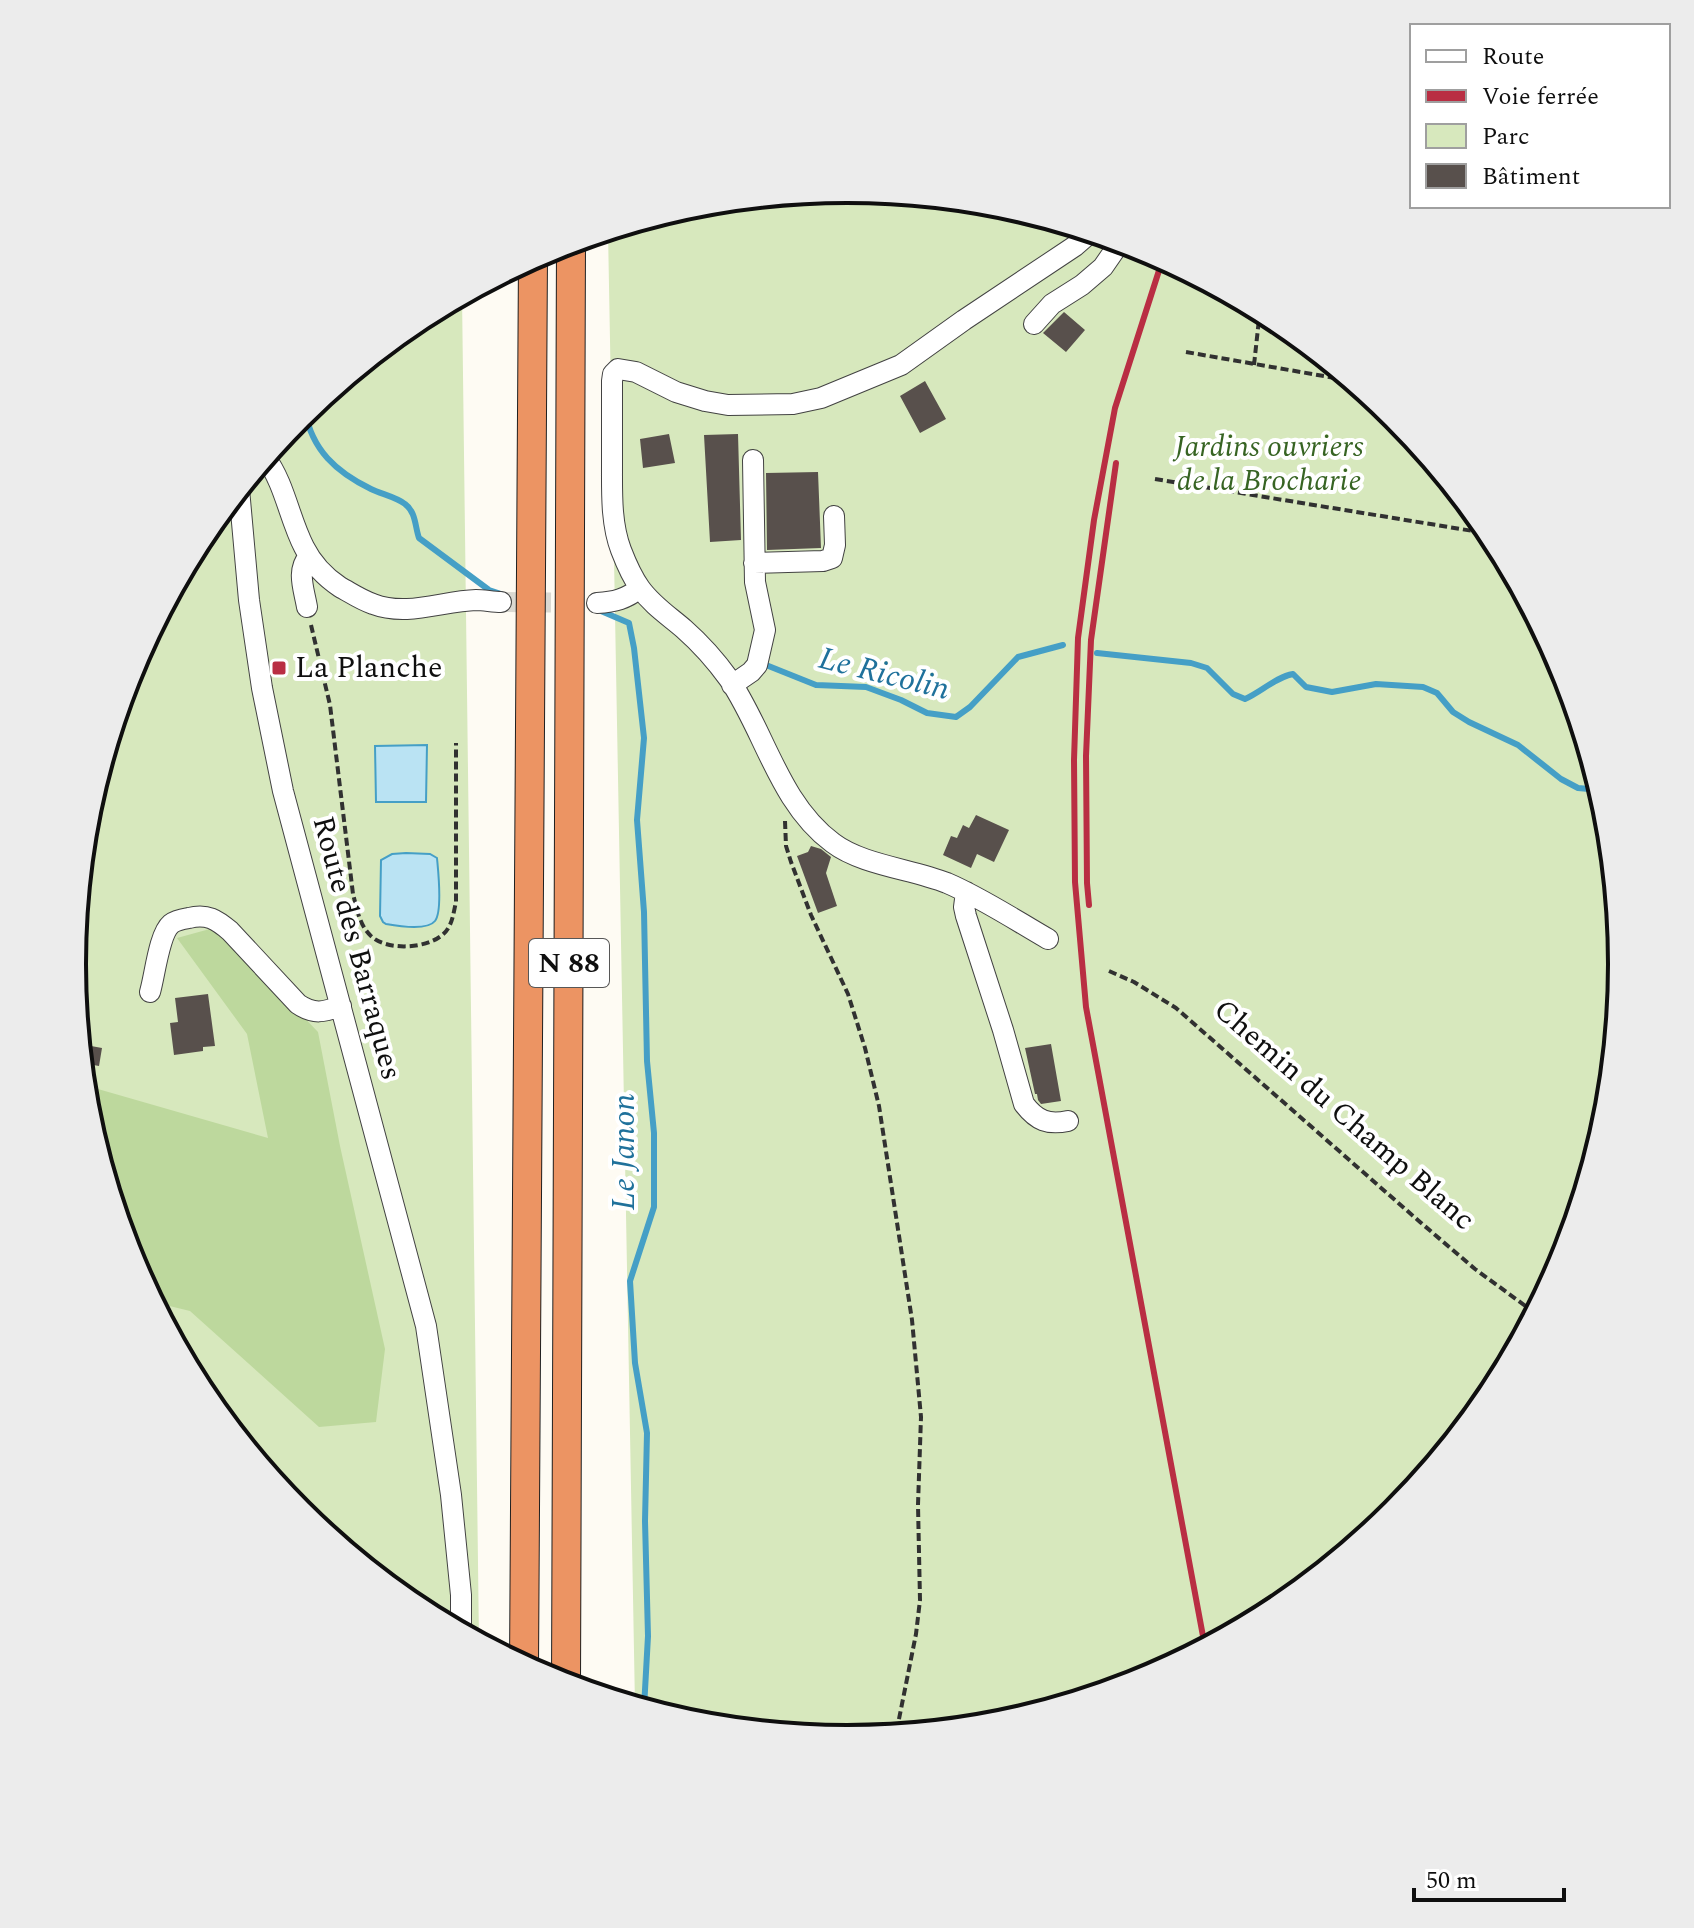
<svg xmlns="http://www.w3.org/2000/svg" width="1694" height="1928" font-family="Spectral,serif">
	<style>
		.green { fill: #d7e8bd }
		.forest { fill: #bdd89d }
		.water { fill: #bae3f3; stroke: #459fc6; stroke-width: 2 }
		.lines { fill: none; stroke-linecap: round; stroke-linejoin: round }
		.stream { stroke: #459fc6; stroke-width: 6 }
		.building { fill: #58504c }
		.minor-tunnel { stroke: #dad8d1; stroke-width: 20; stroke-dasharray: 20 10; stroke-linecap: butt }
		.minor-casing { stroke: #424242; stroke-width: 22 }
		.highway-casing { stroke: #202020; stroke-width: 30 }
		.path { stroke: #313131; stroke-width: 4; stroke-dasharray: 8 4; stroke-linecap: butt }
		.minor { stroke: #fff; stroke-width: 20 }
		.highway { stroke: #ec9463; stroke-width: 28 }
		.rail { stroke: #b92e43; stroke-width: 6 }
		.poi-dot { fill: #b92e43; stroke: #fff; stroke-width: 3 }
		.labels { text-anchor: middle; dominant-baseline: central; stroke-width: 8; stroke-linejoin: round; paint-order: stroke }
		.shield { fill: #fff; stroke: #575757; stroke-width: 2 }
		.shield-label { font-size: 28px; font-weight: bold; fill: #0f0f0f }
		.park-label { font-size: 30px; font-style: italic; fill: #376423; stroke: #fff }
		.poi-label { font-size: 30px; fill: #0f0f0f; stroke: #fff; text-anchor: start }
		.street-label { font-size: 30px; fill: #0f0f0f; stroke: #fff }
		.water-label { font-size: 32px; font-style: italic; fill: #1f719b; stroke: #fff }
		.rim { fill: none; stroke: #0f0f0f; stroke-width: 4 }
	</style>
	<rect width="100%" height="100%" fill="#fefbf3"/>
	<!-- green -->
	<path class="green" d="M847 189 999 204 1144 248 1278 320 1395 416 1492 534 1563 668 1607 813 1622 964 1607 1116 1563 1261 1491 1395 1395 1512 1277 1609 1143 1680 998 1724 847 1739 695 1724 635 1706 608 231 696 204Z
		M462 295 479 1642 416 1608 299 1512 202 1394 131 1260 87 1115 72 964 87 812 131 667 203 533 299 416 417 319Z"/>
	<!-- forest -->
	<path class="forest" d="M217 927 318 1032 340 1146 385 1349 376 1422 319 1427 190 1311 153 1302 131 1260 87 1115 84 1085 268 1138 247 1034 177 938Z"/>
	<!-- water -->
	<path class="water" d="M427 745 426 802H376L375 746Z
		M406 853 430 854 437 858C438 870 443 911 435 921 427 931 397 926 386 924L383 922 380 916 381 860 392 854Z"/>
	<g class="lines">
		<!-- stream -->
		<path class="stream" d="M305 411C312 450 336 472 371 489 381 494 396 497 405 504 416 512 415 527 419 538L489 590 501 594
			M601 611 629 623 634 648 644 738 637 820 644 912 647 1061 654 1133V1207L630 1281 635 1363 647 1433 645 1521 648 1636 644 1708
			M1097 653 1191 663 1207 668 1233 694 1245 699C1261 692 1276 677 1293 674L1306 687 1332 692 1376 684 1423 687 1437 693 1453 712 1469 722 1518 745 1561 779 1578 788 1600 790
			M766 665 816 685 866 687 901 700 927 713 956 717 970 707 1018 657 1063 645"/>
	</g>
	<!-- building -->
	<path class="building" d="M1064 312 1085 330 1066 352 1043 333Z
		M925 381 946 419 920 433 900 396Z
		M669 434 675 463 643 468 640 439Z
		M738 434 741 540 710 542 704 435Z
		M818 472 821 548 767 550 766 473Z
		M976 815 1009 830 994 862 977 854 971 868 943 855 951 836 957 838 963 825 969 828Z
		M811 846 821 849 831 857 826 873 837 906 818 913 797 856 808 852Z
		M208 994 215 1046 203 1047V1051L174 1055 170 1023 178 1022 175 998Z
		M80 1044 102 1048 99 1066 82 1063Z
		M1051 1044 1061 1101 1041 1104 1038 1100 1037 1094H1035L1025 1048Z"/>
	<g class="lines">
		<!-- minor-tunnel -->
		<path class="minor-tunnel" d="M501 602 597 603"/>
		<!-- minor casing -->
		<g class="minor-casing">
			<path id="minor" d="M1034 324 1052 304 1082 285 1103 267 1121 241
				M265 457C285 484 289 518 304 547 312 563 325 577 340 587 351 593 361 600 373 604 407 617 442 601 476 600 484 600 493 602 501 602
				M239 489 249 600 262 688 283 791 426 1326 451 1495 461 1595V1632
				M754 563 823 561 832 558 835 545 834 516
				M597 603C615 602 626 599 640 588
				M307 607C304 589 296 571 309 556
				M732 685 751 672 757 665 765 630 755 582 753 460
				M966 892 964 907 966 916 1003 1030 1024 1104C1037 1121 1048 1125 1068 1121
				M1048 939C1015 920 982 898 947 883 912 869 862 865 833 843 779 803 765 732 729 679 716 661 701 644 684 629 669 616 652 605 640 588 632 577 626 563 621 550 611 524 612 493 612 466 612 437 612 409 612 381L613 374 618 369 636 372 676 392 705 401 728 405 793 404 821 398 901 365 964 320 1075 246 1091 232
				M150 992C155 975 159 934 171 924 176 920 183 919 189 918 207 913 217 920 230 931L298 1004C314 1015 324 1012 341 1006"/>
		</g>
		<!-- highway casing -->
		<g class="highway-casing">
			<path id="highway" d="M524 1666 533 257
				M566 1685 571 242"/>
		</g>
		<!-- path -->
		<path class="path" d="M1186 352 1352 381
			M1254 365 1260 310
			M1155 479 1473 531 1480 529 1484 524
			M1480 529 1491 534
			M311 625 330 705 353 894C357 909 359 924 370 935 385 951 424 949 441 936 452 928 453 915 456 902V743
			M785 821 786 846 791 862 811 915 848 994 865 1048 879 1106 912 1320 921 1417 918 1505 920 1600 916 1634 896 1734
			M1109 971 1134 982 1176 1008 1420 1222 1475 1269 1535 1313"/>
		<!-- minor -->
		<use href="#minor" class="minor"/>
		<!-- highway -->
		<use href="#highway" class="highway"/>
		<!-- rail -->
		<path class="rail" d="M1163 258 1115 408 1094 520 1078 638 1074 760 1075 882 1086 1007 1205 1647
			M1089 905 1087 883 1086 756 1091 640 1116 463"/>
	</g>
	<!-- markers -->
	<rect class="poi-dot" x="271" y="660" width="16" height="16" rx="4"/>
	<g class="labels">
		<!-- shield labels -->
		<rect class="shield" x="529" y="939" width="80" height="48" rx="6"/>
		<g class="shield-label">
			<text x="569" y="963">N 88</text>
		</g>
		<!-- park labels -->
		<g class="park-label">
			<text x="1269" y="447">Jardins ouvriers<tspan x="1269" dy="34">de la Brocharie</tspan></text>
		</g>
		<!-- poi labels -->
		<g class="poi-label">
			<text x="295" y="668">La Planche</text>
		</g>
		<!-- street labels -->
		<g class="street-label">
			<text transform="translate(357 948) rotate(75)">Route des Barraques</text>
			<text transform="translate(1344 1115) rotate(41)">Chemin du Champ Blanc</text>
		</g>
		<!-- water labels -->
		<g class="water-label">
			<text transform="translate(884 674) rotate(14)">Le Ricolin</text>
			<text transform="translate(624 1152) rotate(-90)">Le Janon</text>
		</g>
	</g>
	<!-- crop -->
	<path d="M0 0H1694V1928H0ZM86 964a761 761 0 1 1 1522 0a761 761 0 1 1-1522 0Z" fill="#ececec" fill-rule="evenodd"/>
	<path class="rim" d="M86 964a761 761 0 1 1 1522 0a761 761 0 1 1-1522 0Z"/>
	<!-- legend -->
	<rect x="1410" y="24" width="260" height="184" fill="#ffffff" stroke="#9f9f9f" stroke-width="2"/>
	<rect x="1426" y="50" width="40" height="12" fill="#ffffff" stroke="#9f9f9f" stroke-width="2"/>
	<text x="1482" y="64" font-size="24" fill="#0f0f0f">Route</text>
	<rect x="1426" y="90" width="40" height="12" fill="#b92e43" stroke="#9f9f9f" stroke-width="2"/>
	<text x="1482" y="104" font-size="24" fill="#0f0f0f">Voie ferrée</text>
	<rect x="1426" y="124" width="40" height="24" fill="#d7e8bd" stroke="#9f9f9f" stroke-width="2"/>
	<text x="1482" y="144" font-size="24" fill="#0f0f0f">Parc</text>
	<rect x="1426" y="164" width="40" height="24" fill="#58504c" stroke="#9f9f9f" stroke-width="2"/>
	<text x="1482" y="184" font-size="24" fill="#0f0f0f">Bâtiment</text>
	<!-- scale -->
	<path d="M1414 1888v12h150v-12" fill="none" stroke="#0f0f0f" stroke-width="4"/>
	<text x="1426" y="1888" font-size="24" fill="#0f0f0f" stroke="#ffffff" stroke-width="6" paint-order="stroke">50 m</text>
</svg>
